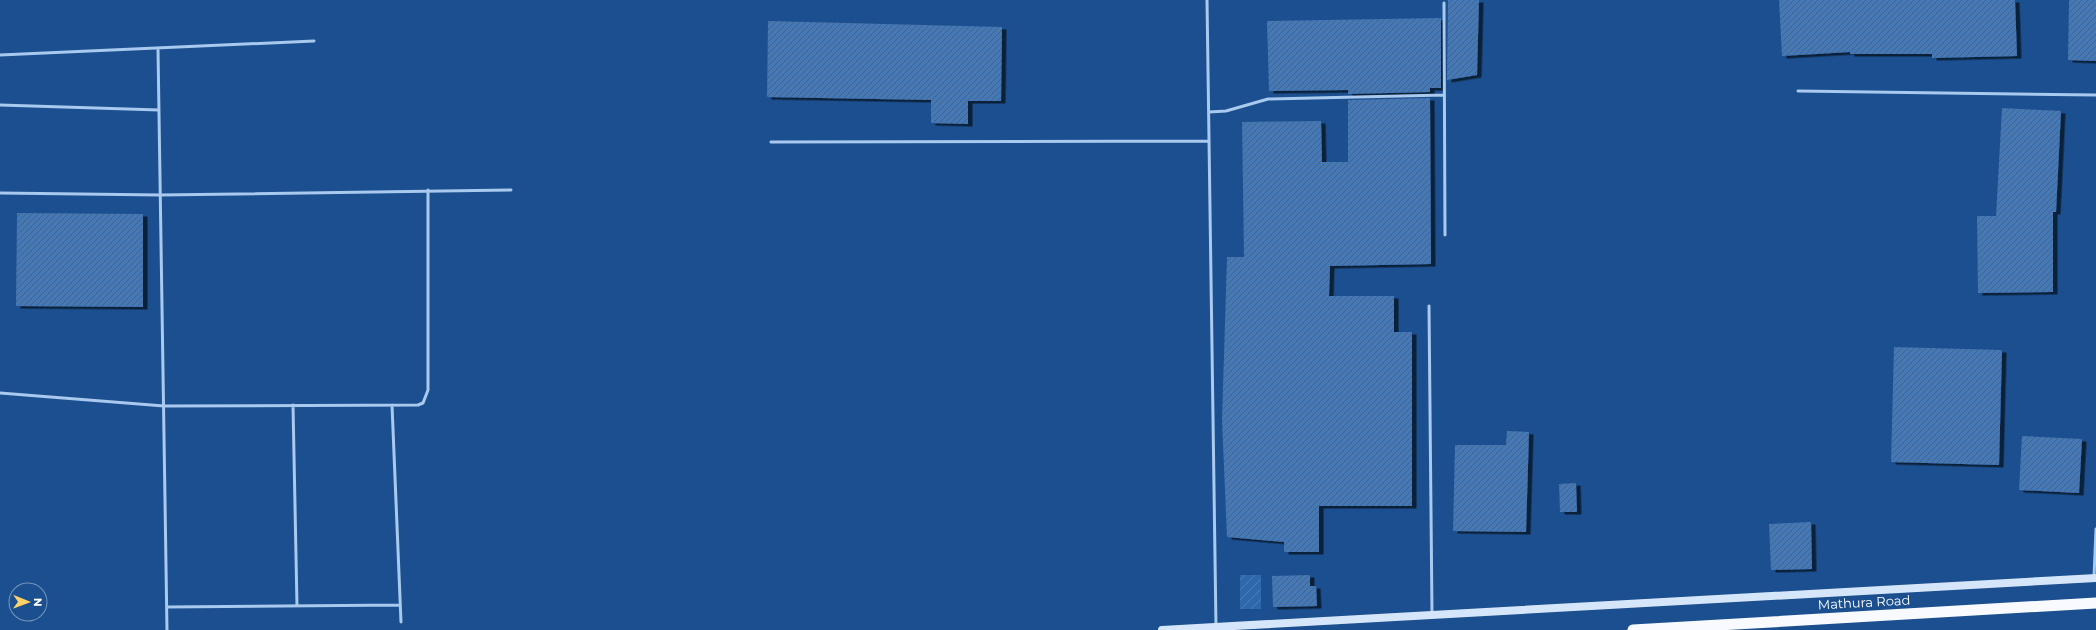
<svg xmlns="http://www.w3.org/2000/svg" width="2096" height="630" font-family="Montserrat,sans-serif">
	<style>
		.garden { fill: url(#garden-furrows) }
		.building { fill: url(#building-hatch); filter: url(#shadow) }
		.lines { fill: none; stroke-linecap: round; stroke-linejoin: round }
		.service { stroke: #a9c9ee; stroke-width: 3 }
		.secondary { stroke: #d6e6fa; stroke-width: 8 }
		.trunk { stroke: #f8faff; stroke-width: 11 }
		.labels { text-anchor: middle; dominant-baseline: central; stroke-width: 3; stroke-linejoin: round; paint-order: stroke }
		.street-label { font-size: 13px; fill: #fff; stroke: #1b4f8f }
	</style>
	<defs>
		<pattern id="garden-furrows" width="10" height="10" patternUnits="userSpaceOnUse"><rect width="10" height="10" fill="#2e69ad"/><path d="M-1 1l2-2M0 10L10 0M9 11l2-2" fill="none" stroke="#4d80b9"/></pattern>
		<pattern id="building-hatch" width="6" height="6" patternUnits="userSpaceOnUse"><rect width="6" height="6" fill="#4478b7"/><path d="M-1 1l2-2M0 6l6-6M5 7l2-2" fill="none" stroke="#486282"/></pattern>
		<filter id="shadow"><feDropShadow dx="4.5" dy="2.5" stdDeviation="0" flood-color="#0009"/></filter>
	</defs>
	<rect width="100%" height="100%" fill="#1b4f8f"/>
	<!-- garden -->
	<path class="garden" d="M1240 575H1261V609H1240Z"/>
	<!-- building -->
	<path class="building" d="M1448 0H1479L1477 75 1447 80Z
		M1779 0H2015L2017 56 1932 58V54H1850V52L1782 56Z
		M2069 0H2096V61L2068 60Z
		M1441 18V88H1430V92L1348 94V90L1269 91 1267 21Z
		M768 21 1002 27 1001 101H968V124L931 123V100L767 97Z
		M1430 98 1431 264 1330 266 1329 296H1394V332H1412V506H1319V552H1284V542L1227 537 1222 420 1227 257H1244L1242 122 1321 121 1322 162H1348V100Z
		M2002 108 2061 111 2056 212H2053V292L1978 293 1977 216H1996Z
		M17 213 143 214V307L16 306Z
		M1894 347 2002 350 1999 465 1891 462Z
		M1507 431 1529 432 1526 532 1453 531 1455 445H1506Z
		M2022 436 2082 439 2079 493 2019 490Z
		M1576 483 1577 512H1560L1559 484Z
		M1811 522 1812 569 1771 570 1769 524Z
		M1310 575V586H1316L1317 606 1273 607 1272 576Z"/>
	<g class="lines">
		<!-- service -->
		<path class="service" d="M1207 0 1216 627
			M1444 3 1445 235
			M158 49 167 630
			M0 55 314 41
			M1798 91 2096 95
			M0 105 159 110
			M1209 112 1226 111 1268 99 1444 95
			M771 142 1209 141
			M0 193 160 195 511 190
			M1429 306 1432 613
			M0 393 164 406 418 405 423 403 428 390V190
			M293 405 297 606
			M392 405 401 622
			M2094 577 2096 529
			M167 607 400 605"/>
		<!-- secondary -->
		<path class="secondary" d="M1162 630 2096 578"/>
		<!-- trunk -->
		<path class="trunk" d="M1633 630 2096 603"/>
	</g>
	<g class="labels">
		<!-- street labels -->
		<g class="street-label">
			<text transform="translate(1864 602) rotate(-3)">Mathura Road</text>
		</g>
	</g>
	<!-- north arrow -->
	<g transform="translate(28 602) rotate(91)"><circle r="19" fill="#1b4f8f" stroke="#7695bc"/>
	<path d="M0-3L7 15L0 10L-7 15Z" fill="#ffd166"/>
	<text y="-6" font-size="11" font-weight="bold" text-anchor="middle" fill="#ffffff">N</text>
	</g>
</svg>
